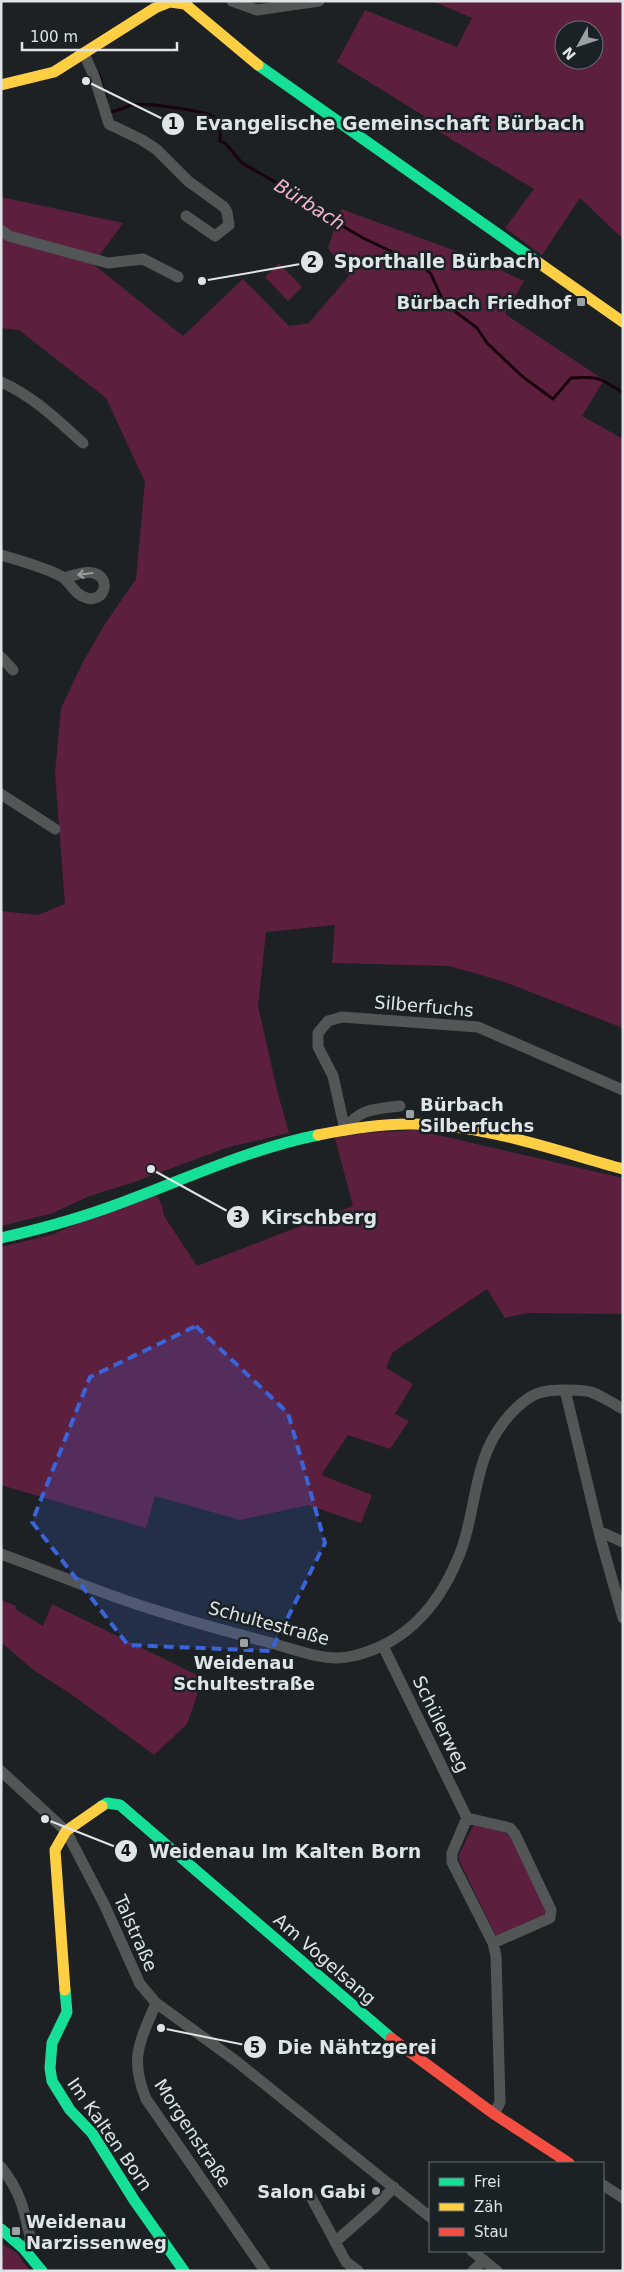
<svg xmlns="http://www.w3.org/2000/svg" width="624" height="2272" font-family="'DejaVu Sans',sans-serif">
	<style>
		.green { fill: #5c203e; fill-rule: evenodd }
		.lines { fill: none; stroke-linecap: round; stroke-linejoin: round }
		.stream { stroke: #19030c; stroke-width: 3 }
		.street { stroke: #535657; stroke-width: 11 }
		.fast { stroke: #16e098; stroke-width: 11 }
		.slow { stroke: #ffcf43; stroke-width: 11 }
		.jam { stroke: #f24e42; stroke-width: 11 }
		.oneway { stroke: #999d9e }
		.marked { fill: #3a64da; fill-opacity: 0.2; stroke: #3a64da; stroke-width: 4; stroke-dasharray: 10 6; stroke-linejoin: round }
		.poi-dot { fill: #9ba0a2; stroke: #1b2225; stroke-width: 2 }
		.labels { text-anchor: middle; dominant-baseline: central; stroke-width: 5; stroke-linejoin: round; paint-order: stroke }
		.poi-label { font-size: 18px; font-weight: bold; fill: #dfe4e6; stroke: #1b2225; text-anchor: end }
		.street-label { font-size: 18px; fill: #dfe4e6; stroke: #1b2225 }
		.water-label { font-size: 19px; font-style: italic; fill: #f5b3cd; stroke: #1b2225 }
		.leader { fill: none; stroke: #dfe4e6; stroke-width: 2 }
		.callout-dot { fill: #dfe4e6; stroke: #1b2225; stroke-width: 2 }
		.mark-label { font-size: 15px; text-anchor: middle; font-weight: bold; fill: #111 }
		.callout-label { font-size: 19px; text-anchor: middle; font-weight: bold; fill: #dfe4e6; stroke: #1b2225; stroke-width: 5; stroke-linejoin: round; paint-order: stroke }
	</style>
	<rect width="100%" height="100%" fill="#1d2123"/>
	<!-- green -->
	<path class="green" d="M432 1H623V239L580 198 542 255 505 228 534 189 421 121 424 116 337 62 365 10 457 47 472 18ZM564 30H594V60H564Z
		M1 197 123 223 93 264 183 336 243 279 289 326 309 323 349 276 328 248 341 209 467 255 524 281 505 314 604 380 582 416 623 439V1028L502 981 449 966 332 963 335 925 266 932 258 1006 277 1090 289 1133 229 1147 134 1182 87 1197 53 1213 1 1226V911L38 915 65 904 55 773 61 708 84 660 105 624 136 579 145 482 106 398 19 330 1 328Z
		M279 263 302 287 288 301 265 277Z
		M416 1130 623 1178V1314L527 1313 505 1318 487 1289 392 1353 386 1368 413 1384 395 1414 409 1421 390 1449 348 1435 321 1475 372 1495 361 1523 308 1505 240 1520 155 1496 146 1528 1 1485V1247L54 1234 88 1218 156 1193 162 1206 164 1216 197 1266 353 1206 335 1138 365 1133Z
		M1 1600 16 1606 15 1609 43 1626 52 1604 203 1678 187 1724 154 1755 71 1694 32 1669 1 1642Z
		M474 1824 506 1833 511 1837 547 1910 546 1914 496 1936 459 1860V1855Z
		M3 2244 16 2252 30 2271H1Z"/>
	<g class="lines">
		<!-- stream -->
		<path class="stream" d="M99 74 106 97
			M109 110 110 112C118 111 125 107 132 105 145 102 203 111 213 116L220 129V141L226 144 242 163 303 198 334 221 363 238 424 267 431 274 444 303 477 328 487 343 523 377 553 399 571 378C599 376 600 378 623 393"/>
		<!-- street -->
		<path class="street" d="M232 1 257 10 319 1
			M84 54 94 76 109 124 142 140 156 149 188 181 224 207 227 212 229 225 215 236 186 216
			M1 230 9 236 108 263 143 259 178 277
			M1 382C33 396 57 420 83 443
			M1 555C15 559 53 570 64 578 72 585 75 595 87 598 93 600 101 597 103 591 105 587 105 584 103 580 96 566 75 575 64 578
			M1 657 13 670
			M1 794 55 829
			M345 1130 333 1076 318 1047V1033L328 1021 342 1017 478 1027 623 1090
			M345 1130C358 1108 377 1109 400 1106
			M565 1390 601 1540 623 1618
			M599 1531 623 1542
			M1 1554C45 1570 88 1588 133 1603 177 1618 222 1630 267 1642 295 1649 325 1663 353 1656 409 1643 443 1600 462 1548 472 1519 474 1488 484 1459 492 1435 510 1409 532 1396 542 1390 556 1390 567 1390 574 1390 583 1390 591 1392 602 1396 612 1403 623 1409
			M383 1646 467 1818 452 1853V1862L493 1943 496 1956 500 2102 494 2114
			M1 1771 66 1831 104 1904 140 1984 156 2003 236 2061 430 2217
			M467 1818 510 1828 515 1834 551 1910 550 1918 493 1943
			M156 2003C140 2042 129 2057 146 2099L265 2271
			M1 2167C21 2192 24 2210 31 2241L23 2248
			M603 2185 623 2198
			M311 2197 346 2262 358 2271
			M335 2242 376 2206 394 2187
			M472 2251 497 2271
			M473 2271 484 2260"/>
		<!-- fast -->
		<path class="fast" d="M258 65 539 263
			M1 1238C36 1230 70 1221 104 1209 175 1184 244 1150 318 1135
			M102 1806 107 1803 120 1805 391 2038
			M65 1990 67 2012 52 2043 50 2068 52 2081 70 2110 92 2133 134 2200 184 2271
			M1 2229 23 2248 42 2271"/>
		<!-- slow -->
		<path class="slow" d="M1 85 54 72 155 8 170 2 185 4 258 65
			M539 263 623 322
			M318 1135C348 1129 378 1124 408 1124 481 1123 553 1150 623 1169
			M65 1990 55 1850 66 1831 102 1806"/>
		<!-- jam -->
		<path class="jam" d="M391 2038 494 2114 569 2163"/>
	</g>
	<!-- one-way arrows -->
	<defs><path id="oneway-shaft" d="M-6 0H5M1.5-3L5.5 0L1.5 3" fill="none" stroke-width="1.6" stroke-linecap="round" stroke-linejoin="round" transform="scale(1.25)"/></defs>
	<use class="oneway" href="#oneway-shaft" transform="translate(85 574) rotate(173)"/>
	<!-- marked area -->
	<path class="marked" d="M196 1326 288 1413 325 1543 271 1651 128 1645 32 1522 90 1377Z"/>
	<!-- markers -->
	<g class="poi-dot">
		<rect x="576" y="297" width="10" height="10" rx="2.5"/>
		<rect x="405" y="1109" width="10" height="10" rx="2.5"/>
		<rect x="239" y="1638" width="10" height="10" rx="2.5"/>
		<circle cx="376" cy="2191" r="5"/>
		<rect x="11" y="2226" width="10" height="10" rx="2.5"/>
	</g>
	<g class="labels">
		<!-- poi labels -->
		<g class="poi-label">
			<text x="571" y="302">Bürbach Friedhof</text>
			<text x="420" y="1104" text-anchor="start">Bürbach<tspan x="420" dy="21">Silberfuchs</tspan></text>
			<text x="244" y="1662" text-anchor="middle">Weidenau<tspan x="244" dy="21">Schultestraße</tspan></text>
			<text x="366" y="2191">Salon Gabi</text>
			<text x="26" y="2221" text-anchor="start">Weidenau<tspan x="26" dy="21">Narzissenweg</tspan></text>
		</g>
		<!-- street labels -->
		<g class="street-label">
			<text transform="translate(424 1006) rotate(5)">Silberfuchs</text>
			<text transform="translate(269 1623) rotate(15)">Schultestraße</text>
			<text transform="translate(441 1724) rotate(64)">Schülerweg</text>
			<text transform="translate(136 1933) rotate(66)">Talstraße</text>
			<text transform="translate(325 1959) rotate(41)">Am Vogelsang</text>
			<text transform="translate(193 2133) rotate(57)">Morgenstraße</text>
			<text transform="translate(110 2134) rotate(55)">Im Kalten Born</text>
		</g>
		<!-- water labels -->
		<g class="water-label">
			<text transform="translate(310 204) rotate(32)">Bürbach</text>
		</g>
	</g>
	<!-- callouts -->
	<path class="leader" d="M86 81L173 124M202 281L312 262M151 1169L238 1217M45 1819L126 1851M161 2028L255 2047"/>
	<g class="callout-dot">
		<circle cx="86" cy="81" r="5"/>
		<circle cx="202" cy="281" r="5"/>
		<circle cx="151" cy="1169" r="5"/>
		<circle cx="45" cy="1819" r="5"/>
		<circle cx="161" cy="2028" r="5"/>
		<circle cx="173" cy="124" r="12"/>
		<circle cx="312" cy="262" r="12"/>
		<circle cx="238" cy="1217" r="12"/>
		<circle cx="126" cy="1851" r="12"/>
		<circle cx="255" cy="2047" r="12"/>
	</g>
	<g class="mark-label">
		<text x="173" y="129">1</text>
		<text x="312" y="267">2</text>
		<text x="238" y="1222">3</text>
		<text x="126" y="1856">4</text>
		<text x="255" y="2053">5</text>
	</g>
	<g class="callout-label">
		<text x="390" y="130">Evangelische Gemeinschaft Bürbach</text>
		<text x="437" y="268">Sporthalle Bürbach</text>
		<text x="319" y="1224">Kirschberg</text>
		<text x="285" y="1858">Weidenau Im Kalten Born</text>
		<text x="357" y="2054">Die Nähtzgerei</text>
	</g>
	<!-- border -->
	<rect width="624" height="2272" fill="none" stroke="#dfe4e6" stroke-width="5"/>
	<!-- legend -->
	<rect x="429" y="2162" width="175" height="90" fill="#1b2225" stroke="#697072"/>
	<rect x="439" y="2178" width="25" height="8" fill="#16e098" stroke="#697072"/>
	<text x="474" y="2187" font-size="15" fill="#dfe4e6">Frei</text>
	<rect x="439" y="2203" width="25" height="8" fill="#ffcf43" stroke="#697072"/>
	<text x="474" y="2212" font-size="15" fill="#dfe4e6">Zäh</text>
	<rect x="439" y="2228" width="25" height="8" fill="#f24e42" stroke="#697072"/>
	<text x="474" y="2237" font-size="15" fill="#dfe4e6">Stau</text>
	<!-- north arrow -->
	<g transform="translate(579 45) rotate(230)"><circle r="24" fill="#1b2225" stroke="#697072"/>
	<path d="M0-4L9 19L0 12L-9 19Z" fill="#9ba0a2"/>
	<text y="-8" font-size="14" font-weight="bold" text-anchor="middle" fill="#dfe4e6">N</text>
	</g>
	<!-- scale -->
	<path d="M22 42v8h155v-8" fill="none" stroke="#dfe4e6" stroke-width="2.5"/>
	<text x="30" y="42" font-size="15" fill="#dfe4e6" stroke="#1b2225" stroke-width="4" paint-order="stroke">100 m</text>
</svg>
